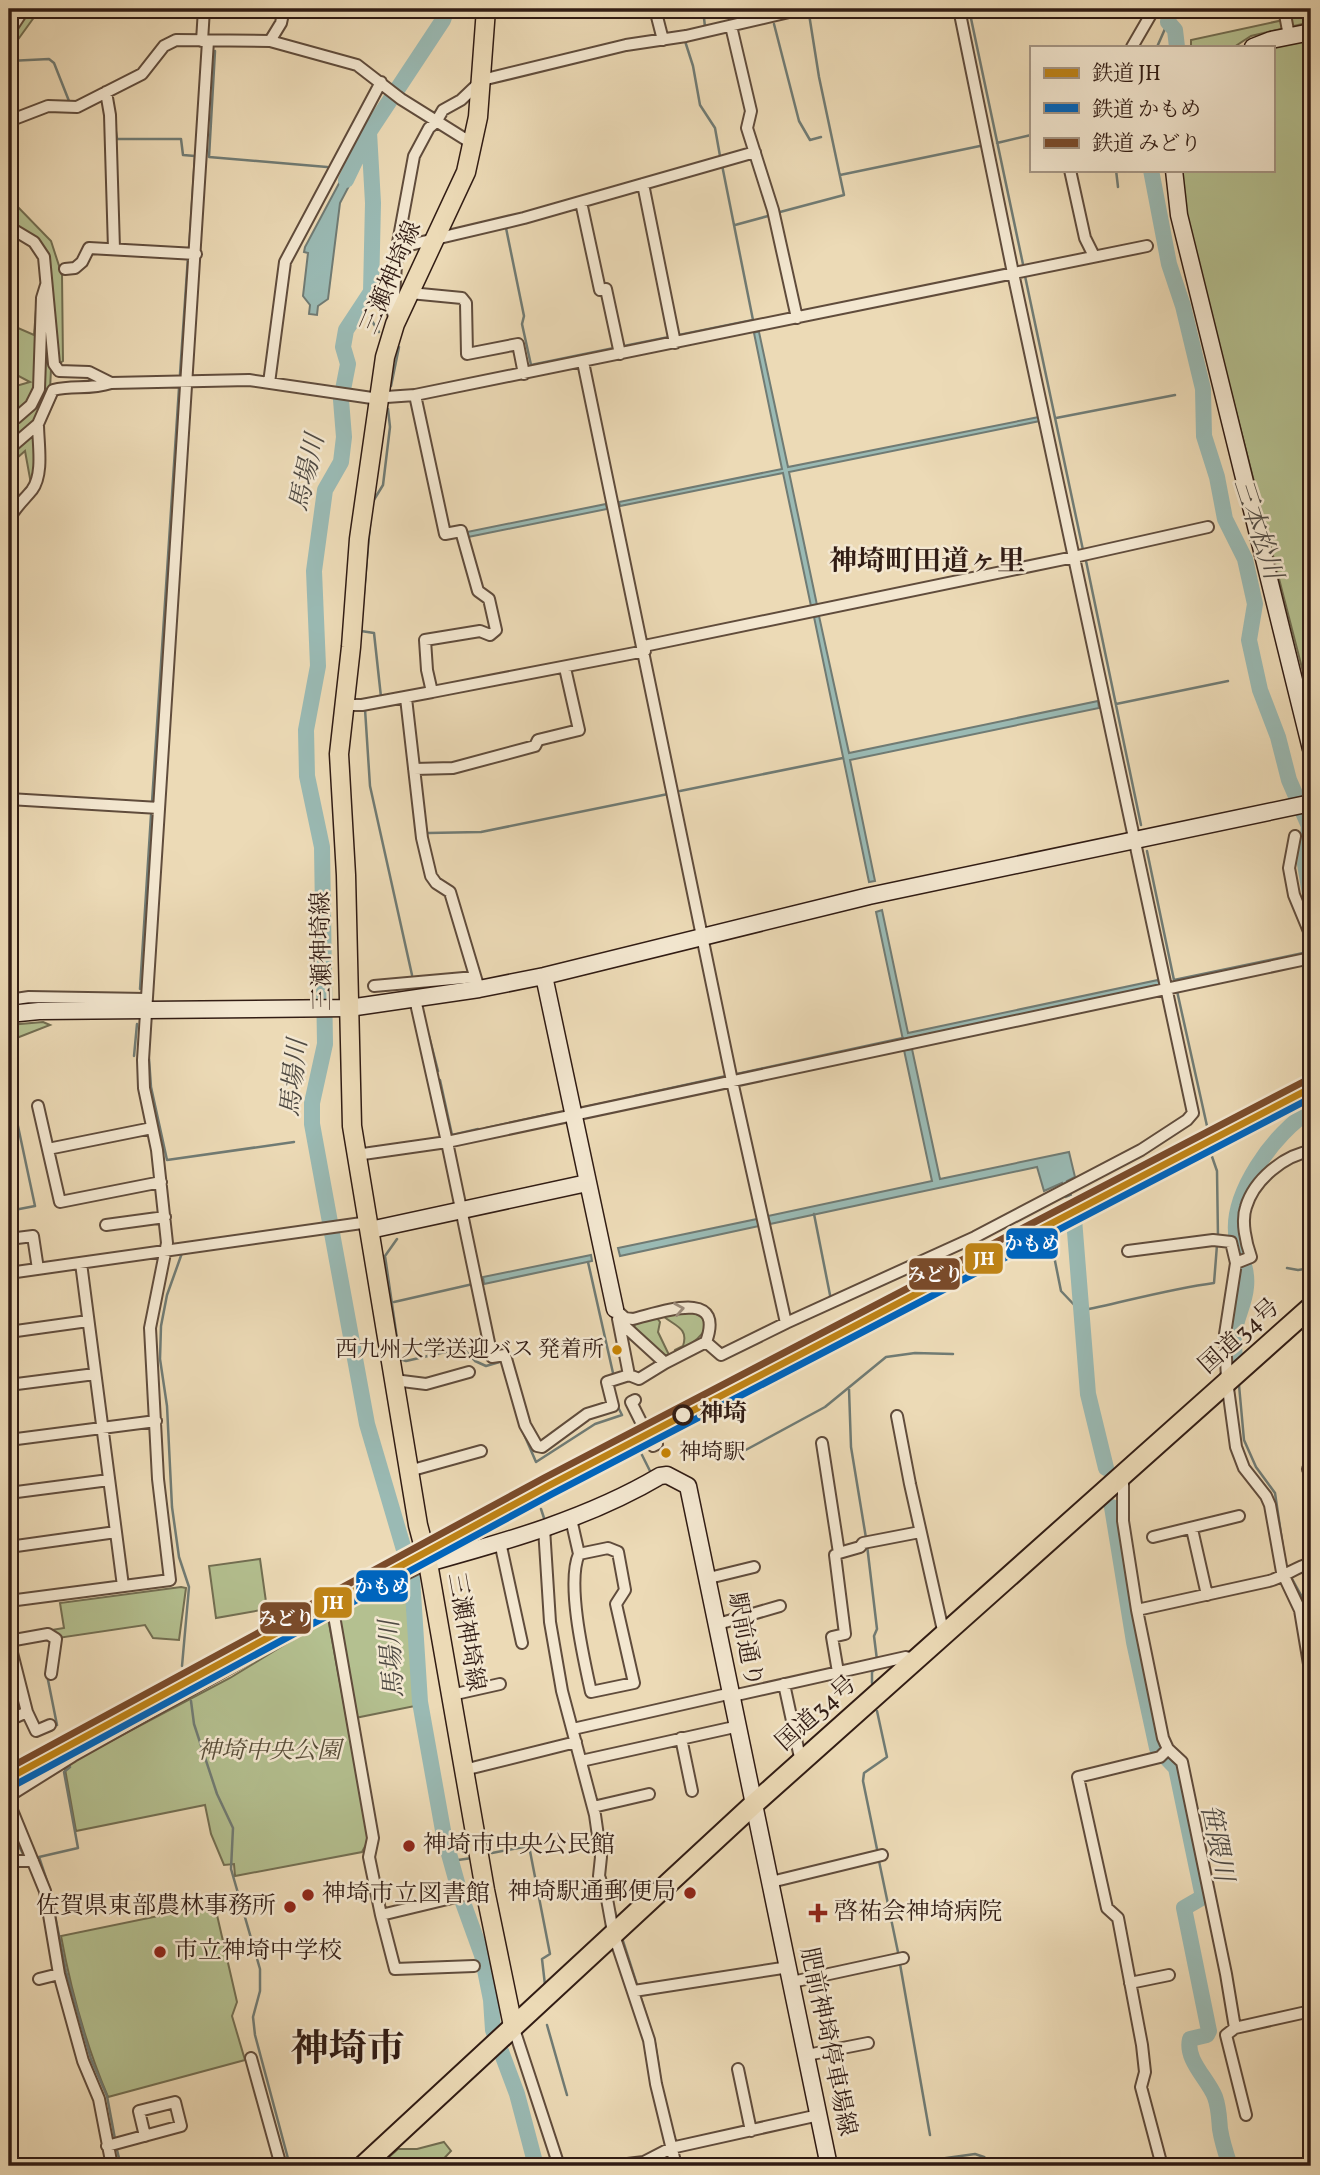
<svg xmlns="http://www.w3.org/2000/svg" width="1320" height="2175" font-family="Vollkorn,'Noto Serif JP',serif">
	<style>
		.green { fill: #b4c090; stroke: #726e52; stroke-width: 2 }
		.water { fill: #9abab4; stroke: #707b74; stroke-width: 2 }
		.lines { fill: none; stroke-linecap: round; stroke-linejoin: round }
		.stream { stroke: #707b74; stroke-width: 2.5 }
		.river { stroke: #9abab4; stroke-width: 16 }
		.street-casing { stroke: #604c3c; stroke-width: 14 }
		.secondary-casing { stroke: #311c14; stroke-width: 19 }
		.primary-casing { stroke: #311c14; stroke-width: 21 }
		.highway-casing { stroke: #311c14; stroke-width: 23 }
		.street { stroke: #f3e7d0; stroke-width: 10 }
		.secondary { stroke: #f3e7d0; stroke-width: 16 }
		.primary { stroke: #ecdab6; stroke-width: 18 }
		.highway { stroke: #ecdab6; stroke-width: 19 }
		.rail-1-casing { stroke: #f3e7d0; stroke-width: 12 }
		.rail-2-casing { stroke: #f3e7d0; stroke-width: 12 }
		.rail-3-casing { stroke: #f3e7d0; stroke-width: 12 }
		.rail-1 { stroke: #be8317; stroke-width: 7 }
		.rail-2 { stroke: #0065bd; stroke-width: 7 }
		.rail-3 { stroke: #7a4b2a; stroke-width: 7 }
		.oneway { stroke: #9c8c7b }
		.bus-dot { fill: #c68405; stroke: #f3e7d0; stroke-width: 2.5 }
		.stop-dot { fill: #f3e7d0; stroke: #311c14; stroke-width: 3.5 }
		.poi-dot { fill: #8f2418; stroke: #f3e7d0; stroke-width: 2.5 }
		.labels { text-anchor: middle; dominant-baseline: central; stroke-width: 5; stroke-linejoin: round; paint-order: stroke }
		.bus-label { font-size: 22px; fill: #311c14; stroke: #f3e7d0; text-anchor: end }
		.street-label { font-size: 24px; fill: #311c14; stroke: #f3e7d0 }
		.stop-label { font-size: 24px; font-weight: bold; fill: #311c14; stroke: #f3e7d0; text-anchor: start }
		.park-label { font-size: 24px; font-style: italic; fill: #584d39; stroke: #f3e7d0 }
		.poi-label { font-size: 24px; fill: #311c14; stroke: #f3e7d0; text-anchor: start }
		.water-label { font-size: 26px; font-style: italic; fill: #504b44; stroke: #f3e7d0 }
		.quarter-label { font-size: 28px; font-weight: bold; fill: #311c14; stroke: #f3e7d0 }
		.town-label { font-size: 38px; font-weight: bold; fill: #311c14; stroke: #f3e7d0 }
		.line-badge { stroke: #f3e7d0; stroke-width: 2.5 }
		.badge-label { font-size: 19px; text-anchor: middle; font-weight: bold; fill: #fff }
	</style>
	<rect width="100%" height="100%" fill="#ecdab6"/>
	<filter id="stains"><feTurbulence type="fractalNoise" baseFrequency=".00286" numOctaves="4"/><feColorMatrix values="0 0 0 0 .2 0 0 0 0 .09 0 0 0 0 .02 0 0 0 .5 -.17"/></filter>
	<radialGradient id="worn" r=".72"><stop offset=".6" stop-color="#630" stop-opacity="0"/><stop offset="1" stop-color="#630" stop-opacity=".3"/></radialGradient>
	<!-- green -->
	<path class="green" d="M9 9H40L9 52Z
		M1311 14V22L1251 36 1234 47H1191V40Z
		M1311 38V703L1182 202 1181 170H1273V48Z
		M9 180 14 203 51 241 62 275 63 361 51 369 50 390 57 395 41 430 40 483 31 484 25 451 9 465V388L30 382 15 374 9 375V324L34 335 37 297 43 281 40 256 33 246 9 232Z
		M43 1022 50 1025 9 1041V1025Z
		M688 1311C728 1322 691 1345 674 1354L675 1350 683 1346C689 1328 675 1326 663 1316Z
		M656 1317 660 1322 658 1332 670 1357 663 1355 634 1328 635 1323Z
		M260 1559 267 1609 216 1618 209 1566Z
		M406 1586 415 1706 355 1718 336 1613 387 1590Z
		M181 1587 186 1588 179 1640 153 1638 145 1625 58 1638 52 1630 64 1628 60 1603Z
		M328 1618 369 1839 362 1852 235 1876 234 1864 224 1865 211 1834 205 1805 76 1831 65 1769 75 1760 230 1678Z
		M202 1907 217 1915 237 2002 232 2016 245 2060 108 2097C86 2045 71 1991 61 1936Z
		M444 2142 451 2151 437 2166H379L398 2149H417Z"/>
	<!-- water -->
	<path class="water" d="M352 159 359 167 340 203 328 299 318 306 317 315 309 314 310 305 303 296 308 253 304 252 305 247Z
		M756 332H759L788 467 1039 417 1040 421 789 472 817 605 811 606 783 473 620 506 619 502 782 469 754 333Z
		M606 504 607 509 468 537 467 532Z
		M819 616 849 753 1098 701 1099 708 850 760 875 881 869 882 814 617Z
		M882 910 908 1033 1158 980 1160 985 903 1040 876 912Z
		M912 1049 940 1179 1069 1152 1075 1177 1067 1181 1071 1195 1066 1197 1062 1183 1044 1191 1037 1167 770 1224 768 1216 932 1181 904 1050Z
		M757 1219 759 1226 620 1256 618 1248Z
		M591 1255 592 1261 484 1284 483 1277Z"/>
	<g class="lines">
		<!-- stream -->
		<path class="stream" d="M703 9 705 27
			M969 9 1024 269
			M774 24 799 121 810 140 821 137
			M687 40 685 41 693 66 700 105 715 128 720 156
			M1157 47 1168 22
			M215 51 209 157 327 167
			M9 61 49 59 54 63 69 101
			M115 126 117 139H181L183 155 195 156 189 251
			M997 143 1031 135
			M1116 170 1118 187
			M840 175 980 146
			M780 212 844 195 819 77 809 14 825 9
			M735 225 768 216
			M506 228 524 316 522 324 531 365 614 348
			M1025 276 1083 550
			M363 306 367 312
			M370 318 379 332
			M679 335 753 320 722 165
			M624 346 669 337
			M180 374 188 257
			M391 386 399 347
			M1056 418 1175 395
			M372 503 383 485 390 427 388 409
			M1085 556 1141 825
			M362 615 370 524
			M361 628V631L374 633 381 697
			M1116 704 1228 681
			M365 709 370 786 412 975
			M680 791 843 758
			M152 802 179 388
			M428 833 481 832 668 794
			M1147 851 1175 985
			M1174 980 1308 952
			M140 989 151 815
			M1177 991 1207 1126
			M429 1036 438 1071
			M134 1056 137 1024
			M149 1059 151 1087 167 1160 294 1142
			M737 1074 903 1038
			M440 1080 452 1135 478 1129
			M9 1084 35 1206 9 1211
			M635 1096 726 1076
			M585 1107 628 1098
			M486 1128 555 1113
			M1209 1148 1217 1171 1218 1238
			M814 1214 831 1300
			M1049 1231 1061 1291 1080 1311C1124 1302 1169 1289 1214 1283L1217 1245
			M397 1239 385 1256 400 1359 406 1361 463 1348 475 1361 486 1366 503 1361
			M588 1262 613 1373
			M1287 1268 1298 1270 1311 1268
			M394 1302 473 1284
			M1239 1385 1244 1440 1256 1467 1275 1493 1285 1561
			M849 1389 851 1447 866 1538
			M520 1425 536 1462 595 1424 622 1415 617 1405
			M640 1451 651 1473
			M742 1452 825 1407 886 1357 915 1353 953 1354
			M541 1509 544 1518
			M867 1545 877 1629 874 1636 877 1660
			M1291 1577 1307 1606 1311 1631
			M182 1666 189 1587 179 1557 172 1507 167 1406 160 1359 161 1326 167 1295 182 1253
			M47 1675 57 1725
			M872 1683V1672L878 1666
			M191 1701 194 1724 217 1794 233 1828 231 1869 260 1969V1991L253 2017 255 2035 290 2166
			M877 1711 887 1757 864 1773 863 1781 878 1854
			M70 1767 64 1772 78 1848 39 1857 50 1890 66 1971 91 2059 107 2096 115 2139
			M9 1826 24 1856
			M492 1853 529 1846 550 1954 542 1959 545 1985
			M451 1861 472 1858
			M879 1861 899 1957
			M604 1873 617 1919
			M623 1941 638 1988
			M900 1964 930 2135
			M640 1995 655 2043 660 2076
			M547 2025 567 2095
			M116 2146 121 2166
			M889 2166 975 2154 984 2157 994 2166"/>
		<!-- river -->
		<path class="river" d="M447 9 443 20 369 132 373 203 371 292 346 330 343 347 348 364 341 400 344 437 341 462 325 490 314 571 318 666 306 730 307 776 322 847 325 1044 312 1103V1124L367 1424 412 1577 420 1702 444 1836 461 1897 482 1955 491 2000 493 2030 517 2094 536 2166
			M1170 9 1168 22 1175 30 1177 47
			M1151 170 1169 264 1183 306 1203 389 1204 436 1217 477 1225 519 1245 559 1255 604 1249 640 1260 690 1278 737 1289 780 1309 826 1305 864 1311 900
			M346 180 368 134
			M1074 1219 1088 1394 1106 1468
			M1235 1361C1235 1352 1233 1343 1234 1334 1236 1318 1245 1303 1246 1287 1248 1269 1240 1256 1237 1240 1228 1195 1275 1132 1311 1110
			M1112 1507 1134 1642 1157 1748 1176 1768 1203 1897 1184 1908 1209 2031 1207 2035 1190 2039C1185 2060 1208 2079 1215 2097 1219 2108 1219 2118 1220 2129 1222 2142 1226 2154 1230 2166"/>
		<!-- street casing -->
		<g class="street-casing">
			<path id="street" d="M655 9 663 40
				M1284 9 1289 36
				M1284 13 1310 9
				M731 26 751 111 747 128 773 210 797 318
				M9 32 24 9
				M202 41 204 9
				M270 41 281 23 284 9
				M1132 47 1154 9
				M106 92 110 115 114 249
				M9 121 48 106 77 107 142 74 164 46 176 40 270 41 357 65 401 99 473 144
				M1070 170 1085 238 1094 256
				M643 184 675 343
				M581 202 600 290 606 289 620 354
				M9 227 34 242 44 257 54 364 59 371 89 372 111 383
				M397 248 524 218 755 152
				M65 269 75 268 82 262 89 248 196 254
				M410 293 462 298 466 303 467 354 518 344 524 374
				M395 321 393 313 397 248 414 156 429 128 436 122 443 110 461 100 482 80 626 45 686 36 802 9
				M583 362 732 1081 786 1323
				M269 383 285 262 381 82
				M9 420 16 418 31 405 39 389 42 298 46 285
				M9 449 38 424 53 390C74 385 89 390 111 383L249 380 372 398 415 395 1147 246
				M9 520C14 508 24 500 32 490 44 474 38 443 38 424
				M644 646 1074 557 1208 527
				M432 692 645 651
				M406 698 422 838 431 876 436 883 450 892 479 989
				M344 705H362L432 692 427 670 425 640 480 631 490 635 496 630 489 599 478 591 461 531 445 534 415 395
				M414 769 453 768 535 746 538 740 579 730 565 668
				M9 799 159 808
				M1295 836 1289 868 1294 895 1311 936
				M374 986 475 977
				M9 1000 29 997 146 999
				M38 1106 60 1202 161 1182
				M48 1149 152 1128
				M356 1155 447 1142 415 999
				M106 1225 165 1217
				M9 1239 33 1236 38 1269
				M1128 1251 1213 1240 1231 1242 1236 1263 1225 1334 1227 1381 1236 1447 1244 1468 1266 1496 1270 1505 1282 1572 1300 1610 1311 1676
				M81 1263 123 1586
				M1236 1263 1251 1257C1246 1243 1241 1221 1246 1207 1254 1180 1284 1155 1311 1151
				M9 1273 369 1222
				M615 1309 625 1318 633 1319C659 1313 726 1287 706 1342L665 1363 619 1321
				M618 1319 629 1375 639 1379 665 1363
				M9 1332 88 1321
				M706 1342 721 1355 786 1323 975 1237 1141 1150 1187 1120 1193 1113 1013 273 959 9
				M629 1375 607 1382 613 1406 587 1414 542 1447 537 1446 525 1425 505 1355 492 1357 447 1142 1311 958
				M394 1380 426 1384 469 1372
				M9 1385 95 1374
				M635 1400 631 1402 653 1446 657 1444
				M897 1416 910 1484 942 1626 946 1632
				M9 1440 156 1421
				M822 1443 839 1553 860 1547 863 1543 920 1532
				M1308 1469H1311
				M409 1471 481 1451
				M1123 1474V1521L1137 1610 1163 1738 1168 1749 1182 1762 1226 1974 1235 2028 1311 2011
				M9 1493 109 1480
				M571 1519 579 1554 608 1548 618 1552 625 1590 616 1604 634 1683 591 1692C584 1660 566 1583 579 1554
				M544 1528 550 1622 562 1691 595 1815 601 1857 599 1876 607 1899 613 1932 649 2040 656 2084 676 2166
				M1192 1529 1207 1595
				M1153 1537 1239 1516
				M500 1542 522 1643
				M9 1547 116 1532
				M709 1578 754 1567
				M9 1601 170 1580 158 1479 150 1328 167 1243 157 1150 144 1088 143 1060 208 41
				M333 1610 373 1838 369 1857 381 1915 485 1890
				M1137 1610 1269 1581C1284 1577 1296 1567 1311 1563
				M718 1624 780 1606
				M9 1641 48 1634 56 1639 51 1674
				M9 1641 27 1712
				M838 1672 832 1637 845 1634 835 1555 839 1553
				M784 1684 799 1753 803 1759
				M451 1695 500 1684
				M732 1696 906 1657 914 1659
				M9 1720 27 1712 36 1731 50 1725
				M573 1729 732 1693
				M681 1738 692 1791
				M581 1761 739 1726
				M464 1770 576 1742
				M9 1796 73 1756 333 1610 428 1563
				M9 1803 45 1891 59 1974 83 2061 99 2099 112 2166
				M593 1807 649 1794
				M9 1861H33
				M771 1882 882 1855
				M381 1915 395 1969 474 1966
				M39 1979 59 1974
				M792 1982 903 1958
				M1130 1983 1169 1975
				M634 1991 789 1967
				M513 2026 559 2166
				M1235 2028 1226 2035 1246 2115
				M807 2055 868 2043
				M251 2058 281 2166
				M738 2069 751 2131
				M107 2146 181 2126 175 2102 139 2111 145 2136
				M611 2166 644 2162 671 2148 819 2115
				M1162 2166 1141 2087 1145 2072 1142 2045 1118 1918 1107 1908 1078 1777 1160 1757 1168 1749"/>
		</g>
		<!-- secondary casing -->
		<g class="secondary-casing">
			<path id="secondary" d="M1253 47 1271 40 1311 32
				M1174 170 1179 215 1311 749
				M544 976 615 1309
				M9 1014 39 1011 349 1008 479 989 544 976 869 896 1311 803
				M370 1230 587 1183
				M428 1563C508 1541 589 1518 660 1476L667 1475 688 1486 829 2166"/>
		</g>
		<!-- primary casing -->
		<g class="primary-casing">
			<path id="primary" d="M486 9 478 117 466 172 395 324 385 357 359 539 351 647 339 754 346 875 352 1126 418 1525 428 1563 485 1890 513 2026"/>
		</g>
		<!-- highway casing -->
		<g class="highway-casing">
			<path id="highway" d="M363 2166 754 1804 1311 1307"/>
		</g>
		<!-- street -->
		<use href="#street" class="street"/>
		<!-- secondary -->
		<use href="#secondary" class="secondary"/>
		<!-- primary -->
		<use href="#primary" class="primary"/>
		<!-- highway -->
		<use href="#highway" class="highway"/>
		<!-- rail-1 casing -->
		<g class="rail-1-casing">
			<path id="rail-1" d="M9 1778 548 1486 1311 1088"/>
		</g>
		<!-- rail-2 casing -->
		<g class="rail-2-casing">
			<path id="rail-2" d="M13 1786 552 1494 1311 1098"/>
		</g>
		<!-- rail-3 casing -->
		<g class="rail-3-casing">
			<path id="rail-3" d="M9 1768 544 1478 1307 1080"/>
		</g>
		<!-- rail-1 -->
		<use href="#rail-1" class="rail-1"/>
		<!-- rail-2 -->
		<use href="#rail-2" class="rail-2"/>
		<!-- rail-3 -->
		<use href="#rail-3" class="rail-3"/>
	</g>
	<!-- one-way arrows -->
	<defs><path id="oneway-chevron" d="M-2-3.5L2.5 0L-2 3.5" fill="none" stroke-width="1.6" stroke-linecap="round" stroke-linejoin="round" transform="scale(1.75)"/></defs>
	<use class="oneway" href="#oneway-chevron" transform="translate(679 1309) rotate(-10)"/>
	<!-- markers -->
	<g class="bus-dot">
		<circle cx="617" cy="1350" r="6"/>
		<circle cx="666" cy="1453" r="6"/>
	</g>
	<circle class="stop-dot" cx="683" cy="1415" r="9"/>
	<g class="poi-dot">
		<circle cx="409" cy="1846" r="7"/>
		<circle cx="690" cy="1893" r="7"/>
		<circle cx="308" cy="1895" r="7"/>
		<circle cx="290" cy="1907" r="7"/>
		<path d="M814.5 1902.5h7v7h7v7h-7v7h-7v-7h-7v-7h7z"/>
		<circle cx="160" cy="1952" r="7"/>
	</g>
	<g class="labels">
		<!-- bus labels -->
		<g class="bus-label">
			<text x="604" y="1350">西九州大学送迎バス 発着所</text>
			<text x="679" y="1453" text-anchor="start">神埼駅</text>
		</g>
		<!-- street labels -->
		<g class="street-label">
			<text transform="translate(392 278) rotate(-67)">三瀬神埼線</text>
			<text transform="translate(323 951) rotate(-91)">三瀬神埼線</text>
			<text transform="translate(1240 1337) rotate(-42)">国道34号</text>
			<text transform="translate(465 1632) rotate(80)">三瀬神埼線</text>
			<text transform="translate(744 1640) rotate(79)">駅前通り</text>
			<text transform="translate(817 1714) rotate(-42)">国道34号</text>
			<text transform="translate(827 2042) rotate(78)">肥前神埼停車場線</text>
		</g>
		<!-- stop labels -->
		<g class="stop-label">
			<text x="699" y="1415">神埼</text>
		</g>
		<!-- park labels -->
		<g class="park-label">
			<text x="269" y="1752">神埼中央公園</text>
		</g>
		<!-- poi labels -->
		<g class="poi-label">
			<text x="423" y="1846">神埼市中央公民館</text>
			<text x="676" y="1893" text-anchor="end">神埼駅通郵便局</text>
			<text x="322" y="1895">神埼市立図書館</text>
			<text x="276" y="1907" text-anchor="end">佐賀県東部農林事務所</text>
			<text x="834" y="1913">啓祐会神埼病院</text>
			<text x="174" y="1952">市立神埼中学校</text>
		</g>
		<!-- water labels -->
		<g class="water-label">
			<text transform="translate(308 473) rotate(-77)">馬場川</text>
			<text transform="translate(1257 529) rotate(72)">三本松川</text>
			<text transform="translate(295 1078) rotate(-84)">馬場川</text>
			<text transform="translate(393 1659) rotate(-94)">馬場川</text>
			<text transform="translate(1216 1843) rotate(79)">笹隈川</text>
		</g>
		<!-- quarter labels -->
		<g class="quarter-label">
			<text x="927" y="562">神埼町田道ヶ里</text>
		</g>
		<!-- town labels -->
		<g class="town-label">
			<text x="348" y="2051">神埼市</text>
		</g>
	</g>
	<g class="line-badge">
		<rect x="1005" y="1227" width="54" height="33" rx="7" fill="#0065bd"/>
		<rect x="964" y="1242" width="40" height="33" rx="7" fill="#be8317"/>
		<rect x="908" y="1257" width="53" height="34" rx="7" fill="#7a4b2a"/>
		<rect x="355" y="1569" width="54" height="34" rx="7" fill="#0065bd"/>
		<rect x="313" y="1586" width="40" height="33" rx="7" fill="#be8317"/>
		<rect x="259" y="1601" width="53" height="34" rx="7" fill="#7a4b2a"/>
	</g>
	<g class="badge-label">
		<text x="1032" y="1250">かもめ</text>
		<text x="984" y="1265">JH</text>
		<text x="935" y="1281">みどり</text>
		<text x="382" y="1593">かもめ</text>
		<text x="333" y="1609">JH</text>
		<text x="286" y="1625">みどり</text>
	</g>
	<!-- margin -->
	<rect width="1320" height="2175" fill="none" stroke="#ecdab6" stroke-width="35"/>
	<rect x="10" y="10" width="1299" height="2154" fill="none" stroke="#311c14" stroke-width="3.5"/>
	<rect x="18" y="18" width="1285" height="2140" fill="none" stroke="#311c14" stroke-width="2"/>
	<!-- legend -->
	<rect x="1030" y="46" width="245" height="126" fill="#f3e7d0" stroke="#a59685" stroke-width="2"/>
	<rect x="1044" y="68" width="35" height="10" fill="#be8317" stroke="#a59685" stroke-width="2"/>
	<text x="1092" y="80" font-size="21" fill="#311c14">鉄道 JH</text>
	<rect x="1044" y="103" width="35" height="10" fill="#0065bd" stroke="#a59685" stroke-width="2"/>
	<text x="1092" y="116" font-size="21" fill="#311c14">鉄道 かもめ</text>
	<rect x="1044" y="138" width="35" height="10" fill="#7a4b2a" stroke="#a59685" stroke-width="2"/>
	<text x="1092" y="150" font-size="21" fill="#311c14">鉄道 みどり</text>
	<rect width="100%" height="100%" filter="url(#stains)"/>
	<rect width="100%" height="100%" fill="url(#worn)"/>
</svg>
